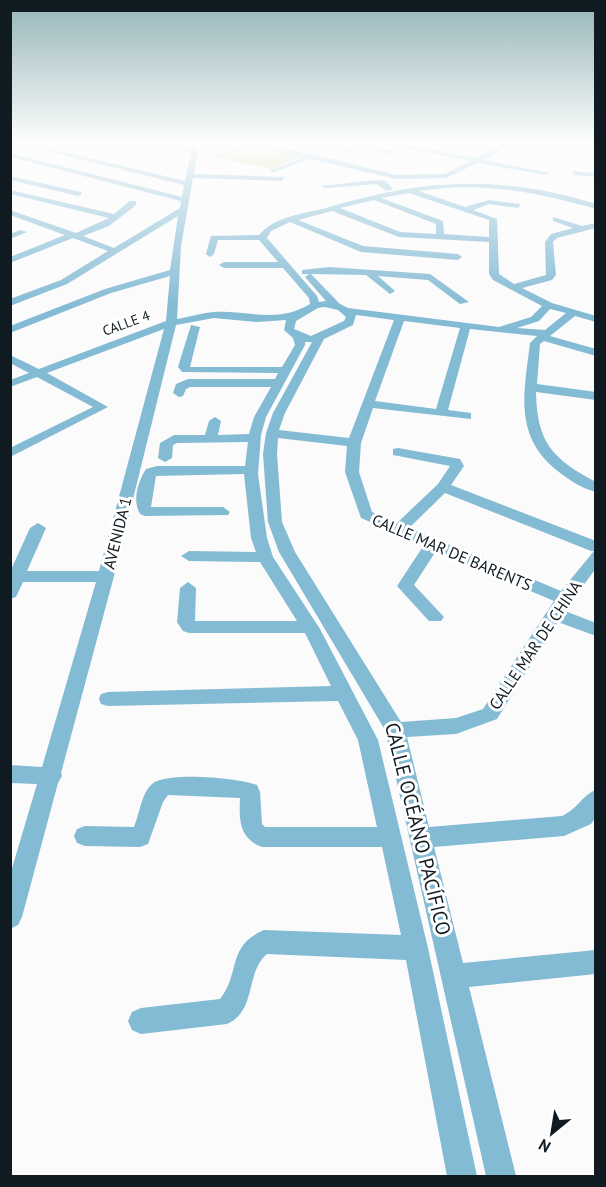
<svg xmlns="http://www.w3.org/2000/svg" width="606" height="1187" font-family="'PT Sans',sans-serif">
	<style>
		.green { fill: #d3d2a1 }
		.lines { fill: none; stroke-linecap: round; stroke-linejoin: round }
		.minor { fill: #83bad4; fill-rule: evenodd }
		.labels { text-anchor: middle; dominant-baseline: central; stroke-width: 6; stroke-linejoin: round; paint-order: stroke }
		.far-street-label { font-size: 14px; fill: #101b21; stroke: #fff }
		.street-label { font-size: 16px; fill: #101b21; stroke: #fff }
		.near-street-label { font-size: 20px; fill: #101b21; stroke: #fff }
	</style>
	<rect width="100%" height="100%" fill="#fbfbfb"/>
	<!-- green -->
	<path class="green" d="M245 144 304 156 271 169 211 156Z"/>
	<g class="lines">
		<!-- minor -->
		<path class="minor" d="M11 142 41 147 73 142 48 148 185 181 191 152 150 143 192 149 193 142H199L194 174 285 177 282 181 193 178 181 246 177 319C189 317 201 313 214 312 249 310 277 324 310 304L309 298 283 268H224L219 265 224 262H278L259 240H218L214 254 210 257 206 254 211 236 259 235C275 216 303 214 326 208 422 179 499 174 596 204V209C534 192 484 181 419 191L465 207 489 200 521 204 518 208 489 204 473 210 497 219 499 274 514 284 546 275 545 242 551 234 573 228 553 221V217L582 226 596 223V228L557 238 553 242 556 275 552 280 522 288 552 303 596 316V322L575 316 550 336 596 349V356L544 341 540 344 537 384 596 392V400L536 392C537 442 552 459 596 482V492C583 489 569 480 559 472 513 437 524 393 530 343L537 336 470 329 448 410 471 413V419L373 408 361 443 359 472 372 512 397 523 438 484 450 466 393 455V449L398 448 460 459 464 466 451 485 596 541V568L565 611 596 623V636L558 622 497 719 456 734 407 737 429 827 562 816C579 808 582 795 596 790V817L591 824 564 836 434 847 463 963 596 950V974L469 987 516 1176H486L385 730 279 552 268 522 263 454 266 433 273 413 312 342H305V345L266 417 261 435 258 474 267 538 273 557 320 629 378 740 428 948 477 1176H447L406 960 267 954C245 972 257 1011 227 1024L141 1034 132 1030 128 1021 132 1012 141 1008 220 999C241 973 226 946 264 930L401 935 382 847H262C239 838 239 820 240 798L168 795 163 802 148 844 140 847 85 846 77 843 74 836 77 829 85 826 134 827C140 813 141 794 152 784 165 771 241 778 257 785L260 792 262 824 265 827H377L358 740 338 701 108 706 101 704 99 699 101 694 108 692 331 686 305 633H189L183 631 177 622 180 588 188 582 196 588 195 621H297L260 562 189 561 181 556 189 551 256 552 251 538 244 474 156 476 151 507H223L230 512 228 515 145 516 140 514C132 500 138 482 146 469L157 466H245L248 442 177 443 173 445 172 458 165 462 158 458 160 443 174 435H205L209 421 215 417 221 421 218 435 249 434 254 417 271 387H190L186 389 183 396 179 397 173 393 176 384 188 379H275L278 373 182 372 178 367 191 325 200 327 190 367H282L295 345 293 338 284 330 286 320 257 322 214 318 176 325 114 576 61 773 62 776 58 783 22 917 18 925 10 929V875L37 784 10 783V765L42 767 96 582H23L16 597 10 599V572L30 528 38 523 46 528 27 571H99L164 329 47 373 108 407 10 457V448L93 407 37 377 10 387V380L29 373 10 363V355L39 369 166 321 170 276 111 293 10 333V326L105 289 170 270 178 216 67 284 10 306V299L61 280 108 251 73 238 10 263V257L65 235 10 215V210L76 233 109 218 10 194V190L114 214 130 201H136V205L109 226 83 236 114 248 180 208 181 201 10 157V153L182 197 184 185ZM409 193 489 220V237L444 234 443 221 381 198ZM374 200 436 224V234L400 232 340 208ZM332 211 399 237 489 242V274L493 280 542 306 531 317 499 327 348 308 340 304 311 274 366 275 390 294 395 291 378 276 428 280 460 304 469 302 430 274 329 267 302 270V274H309L305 277 326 301 319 302 317 296 267 238 271 231 290 222 361 252 458 260 462 257 458 254 363 246 298 220ZM325 307 338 310 346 317 344 321 311 336 294 329 296 321 318 308ZM550 309 566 313 545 330 517 328 539 321ZM356 315 394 320 349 438 279 430 285 413 324 339 353 325ZM404 321 460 328 436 409 375 401ZM278 438 347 446 345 472 361 518 424 545 397 586 429 621H441L444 617 414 585 436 551 554 601 483 709 456 718 401 722 295 552 282 522 277 454ZM445 493 591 551H594L561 591 409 528Z
			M240 142H253L313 154 396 175 445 174 470 161 374 142H390L476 158 492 150 467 142 497 147 507 142H516L484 160 549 173 545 175 478 163 446 178 396 179 310 159 272 173 270 170 302 158Z
			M336 145 354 150 355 151 352 153 334 148Z
			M362 145 389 150 392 152 389 154 360 148Z
			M572 171 596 173V177L575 175Z
			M10 176 81 192 82 194 78 196 10 180Z
			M377 180 386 181 393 189 386 191 377 184 325 188 321 186Z
			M20 230 27 232 10 239V234Z"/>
	</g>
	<!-- sky -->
	<linearGradient id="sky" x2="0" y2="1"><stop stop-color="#95b5b8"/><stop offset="0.46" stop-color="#fdfdfd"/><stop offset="1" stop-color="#fdfdfd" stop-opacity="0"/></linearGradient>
	<rect width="606" height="309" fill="url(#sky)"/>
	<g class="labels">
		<!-- far-street labels -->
		<g class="far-street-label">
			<text transform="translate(126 323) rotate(-20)">CALLE 4</text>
		</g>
		<!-- street labels -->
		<g class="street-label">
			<text transform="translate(117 533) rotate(-76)">AVENIDA 1</text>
			<text transform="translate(452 552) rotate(23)">CALLE MAR DE BARENTS</text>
			<text transform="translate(535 645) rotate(-56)">CALLE MAR DE CHINA</text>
		</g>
		<!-- near-street labels -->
		<g class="near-street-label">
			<text transform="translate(418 829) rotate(76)">CALLE OCÉANO PACÍFICO</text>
		</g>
	</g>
	<!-- border -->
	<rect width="606" height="1187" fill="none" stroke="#101b21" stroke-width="24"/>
	<!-- north arrow -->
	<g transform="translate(552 1133) rotate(210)" stroke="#ffffff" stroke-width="4.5" paint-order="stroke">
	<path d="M0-4.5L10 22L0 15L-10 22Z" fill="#101b21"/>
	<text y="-9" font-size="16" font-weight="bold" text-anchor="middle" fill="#101b21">N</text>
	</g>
</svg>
